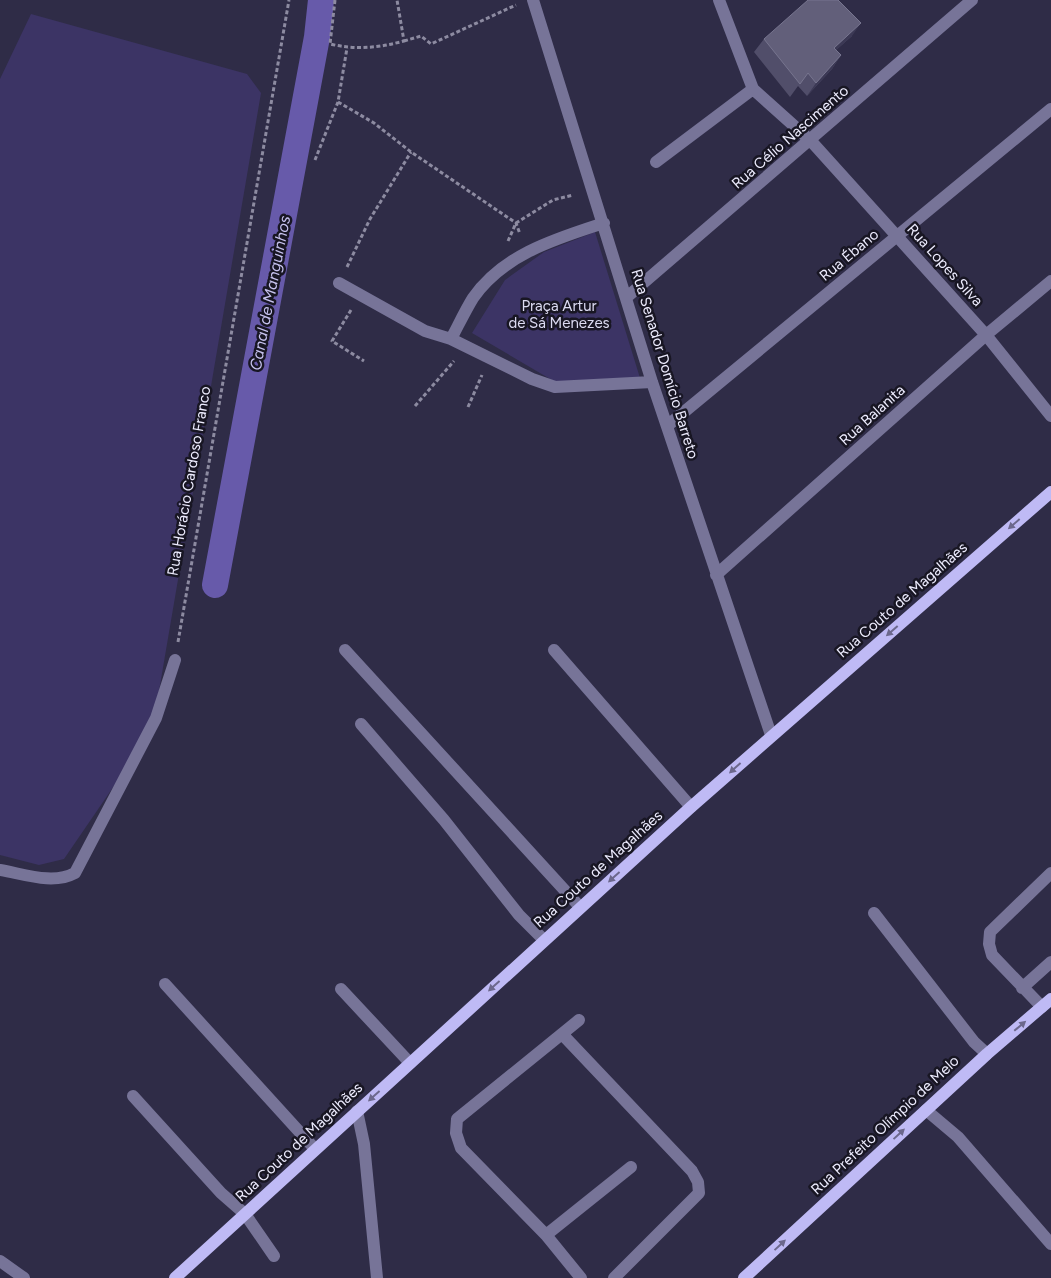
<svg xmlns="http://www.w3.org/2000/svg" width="1051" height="1278" font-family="Figtree,sans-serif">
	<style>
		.green { fill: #3c3465 }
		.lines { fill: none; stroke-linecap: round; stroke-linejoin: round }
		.canal { stroke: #675aaa; stroke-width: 26 }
		.path { stroke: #8d8ba1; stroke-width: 3; stroke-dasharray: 4 2.5; stroke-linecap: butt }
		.minor { stroke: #777498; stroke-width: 12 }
		.major { stroke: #bfbaf5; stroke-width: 12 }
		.wall { fill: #514e6a }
		.shaded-wall { fill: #3c3955 }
		.building { fill: #625f7a; stroke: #77758f }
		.oneway { fill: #6c688c }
		.labels { text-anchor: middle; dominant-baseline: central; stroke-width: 5; stroke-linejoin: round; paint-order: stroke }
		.street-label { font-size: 15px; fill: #edecfe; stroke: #181623 }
		.park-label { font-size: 15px; fill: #dcdbf2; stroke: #181623 }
		.water-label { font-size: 16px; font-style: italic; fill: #c6c2ee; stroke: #181623 }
	</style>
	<rect width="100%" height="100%" fill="#2f2c47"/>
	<!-- green -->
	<path class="green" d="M31 14 247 74 261 93 159 691 144 742 64 859 39 865 0 855V79Z
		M595 232 640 378 557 383 472 333 505 280 544 252Z"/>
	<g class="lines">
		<!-- canal -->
		<path class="canal" d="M215 585 317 37 321 0"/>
		<!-- path -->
		<path class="path" d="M335 0 330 44C356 50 378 48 404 41L397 0
			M404 41 421 36 431 44 516 5
			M338 102 374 123 411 152 516 223 520 234
			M315 160 338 102 347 48
			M508 241 516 223 553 200 573 195
			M347 267 370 219 411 152
			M351 310 332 341 364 361
			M415 406 454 361
			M468 407 482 375
			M178 642 289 0"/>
		<!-- minor -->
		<path class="minor" d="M533 0 652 382 771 735
			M719 0 753 89 811 141 986 335 1051 416
			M656 162 753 89
			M604 223C555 239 504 254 473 298 465 311 458 326 451 339L532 379 555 387 652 382
			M339 283 425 331 451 339
			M627 297 972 0
			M667 426 1051 109
			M716 575 986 335 1051 281
			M345 650 580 907
			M554 650 691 807
			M361 724 444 820 519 915 544 940
			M0 870C24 874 53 885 75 873L156 718 175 660
			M874 913 974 1042 987 1054
			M165 984 315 1149
			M1022 988 1051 962
			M341 989 410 1063
			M1042 1007 992 955 989 944 990 932 1051 873
			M579 1020 457 1119 456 1133 461 1148 546 1235 581 1278
			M562 1034 692 1171 698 1182 699 1193 614 1278
			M133 1096 221 1193 245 1214 274 1256
			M926 1110 958 1137 1051 1244
			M357 1111 364 1144 377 1278
			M546 1235 631 1167
			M0 1261 24 1278"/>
		<!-- major -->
		<path class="major" d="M175 1278 691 807 1051 492
			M744 1278 987 1054 1051 999"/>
	</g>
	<!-- wall -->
	<path class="wall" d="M852 36 836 50 841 55 832 69 807 96 798 86 790 97 754 52 764 39Z"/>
	<!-- shaded-wall -->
	<path class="shaded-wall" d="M861 23 852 36 824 61 834 48Z
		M841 55 832 69 807 96 816 83Z"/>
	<!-- building -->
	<path class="building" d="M808 0H838L861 23 834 48 841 55 816 83 808 73 800 84 764 39Z"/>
	<!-- one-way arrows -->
	<defs><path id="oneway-solid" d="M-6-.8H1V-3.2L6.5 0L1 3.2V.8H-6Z" transform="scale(1.25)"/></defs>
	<g class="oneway">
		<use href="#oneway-solid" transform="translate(1014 524) rotate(139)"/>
		<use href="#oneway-solid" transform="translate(892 631) rotate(139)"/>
		<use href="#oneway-solid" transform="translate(735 768) rotate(138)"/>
		<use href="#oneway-solid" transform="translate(614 877) rotate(138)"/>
		<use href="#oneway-solid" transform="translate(494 986) rotate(138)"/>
		<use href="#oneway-solid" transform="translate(1020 1026) rotate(-40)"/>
		<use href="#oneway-solid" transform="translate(374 1096) rotate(138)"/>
		<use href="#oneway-solid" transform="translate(899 1134) rotate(-43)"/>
		<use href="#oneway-solid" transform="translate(780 1245) rotate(-43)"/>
	</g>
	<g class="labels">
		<!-- street labels -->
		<g class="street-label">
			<text transform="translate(790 137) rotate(-41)">Rua Célio Nascimento</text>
			<text transform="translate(849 255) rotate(-40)">Rua Ébano</text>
			<text transform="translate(945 265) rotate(48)">Rua Lopes Silva</text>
			<text transform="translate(665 364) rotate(73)">Rua Senador Domício Barreto</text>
			<text transform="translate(872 415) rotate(-42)">Rua Balanita</text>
			<text transform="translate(189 481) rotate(-80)">Rua Horácio Cardoso Franco</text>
			<text transform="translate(902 600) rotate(-41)">Rua Couto de Magalhães</text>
			<text transform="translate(598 869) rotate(-42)">Rua Couto de Magalhães</text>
			<text transform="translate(885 1125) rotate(-43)">Rua Prefeito Olímpio de Melo</text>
			<text transform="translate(299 1142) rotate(-43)">Rua Couto de Magalhães</text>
		</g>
		<!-- park labels -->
		<g class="park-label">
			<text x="559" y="306">Praça Artur<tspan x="559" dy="17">de Sá Menezes</tspan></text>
		</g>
		<!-- water labels -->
		<g class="water-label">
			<text transform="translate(270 293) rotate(-79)">Canal de Manguinhos</text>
		</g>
	</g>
</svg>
